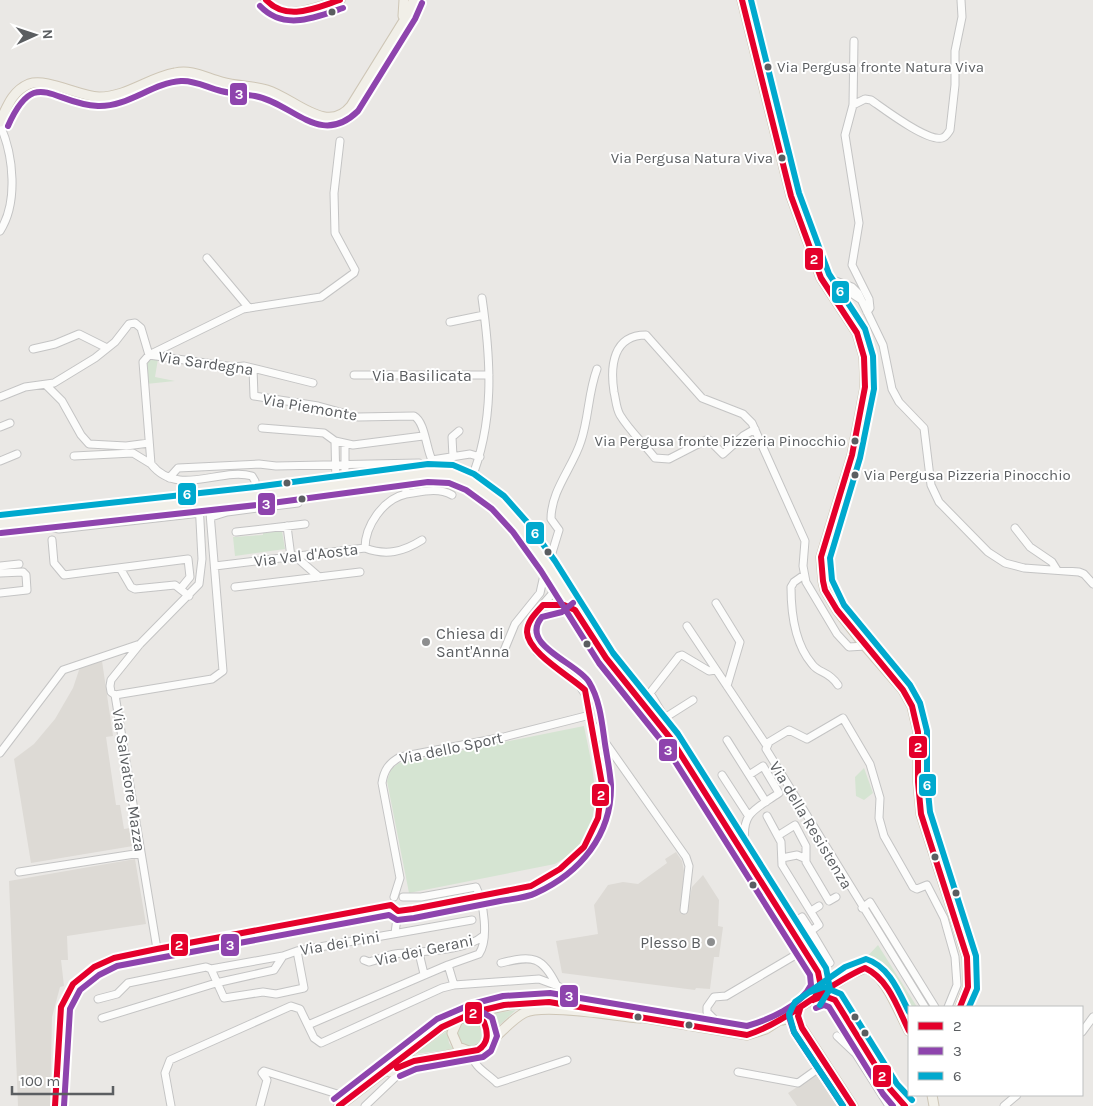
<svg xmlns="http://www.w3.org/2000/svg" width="1093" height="1106" font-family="Karla,sans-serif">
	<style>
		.education { fill: #dddad5 }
		.green { fill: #d5e4d2 }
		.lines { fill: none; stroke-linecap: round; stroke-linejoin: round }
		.minor-casing { stroke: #c4c4c4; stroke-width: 9 }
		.major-casing { stroke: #cec6b6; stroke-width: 11 }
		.minor { stroke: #fcfcfb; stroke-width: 7 }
		.major { stroke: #f1efe8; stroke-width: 9 }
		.bus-1-casing { stroke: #fff; stroke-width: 10 }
		.bus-2-casing { stroke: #fff; stroke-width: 10 }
		.bus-3-casing { stroke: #fff; stroke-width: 10 }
		.bus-1 { stroke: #e4002b; stroke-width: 6 }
		.bus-2 { stroke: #8e44ad; stroke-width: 6 }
		.bus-3 { stroke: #00a9ce; stroke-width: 6 }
		.bus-dot { fill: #5b5e61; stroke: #fff; stroke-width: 2 }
		.poi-dot { fill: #8d8e8f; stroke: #fff; stroke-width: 2 }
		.labels { text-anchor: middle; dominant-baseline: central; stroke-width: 4; stroke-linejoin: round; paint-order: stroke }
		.bus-label { font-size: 15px; fill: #5b5e61; stroke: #fff; text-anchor: start }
		.street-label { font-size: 16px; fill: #5b5e61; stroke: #fff }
		.poi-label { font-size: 16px; fill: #5b5e61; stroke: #fff; text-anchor: start }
		.line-badge { stroke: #fff; stroke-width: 2 }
		.badge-label { font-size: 14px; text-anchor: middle; font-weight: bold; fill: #fff }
	</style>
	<rect width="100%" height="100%" fill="#eae8e5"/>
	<!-- education -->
	<path class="education" d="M102 661 113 736 106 737 116 805H120L124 829 130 828 133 846 31 863 14 759 34 744 55 719 73 688 80 667Z
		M676 852 682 861 684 871 681 910 687 911 692 887 703 875 719 900 718 926 723 927 719 957H714L710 989 696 988 695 990 562 973 556 941 598 934 594 905 608 885 623 882 638 884 667 863 665 859Z
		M135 859 146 924 67 936 68 960H61L64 986 60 987 52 1017 50 1106H18L9 881Z
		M823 1070 845 1104 842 1106H797L788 1093Z"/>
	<!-- green -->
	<path class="green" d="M152 358 158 359 155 377 175 381 146 384 145 364Z
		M282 531 285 549 235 556 233 537 263 535V533Z
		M584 726C594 778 612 832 555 864L409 893 387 781 391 769 399 763Z
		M864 768 873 793 864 800 856 796 855 777Z
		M878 945 917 1007H909V1023C898 1000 889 969 862 962Z
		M516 1010 495 1029 486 1015Z
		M456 1033a14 14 0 1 1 28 0a14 14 0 1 1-28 0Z
		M447 1031 449 1043 453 1049 415 1054Z"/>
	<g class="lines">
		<!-- minor casing -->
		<g class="minor-casing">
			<path id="minor" d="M854 41 853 105 845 135 859 223 852 265 869 299 870 308 867 312
				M853 105 865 99 871 100C884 109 927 142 942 138 946 137 948 133 950 130L955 85V51L962 17 961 0
				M0 125C14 156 18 203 0 231
				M207 258 249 308
				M817 265 833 280 852 287 858 293 883 345 892 389 899 402 924 428 931 485 939 502 988 552 1005 563 1024 568 1079 572 1084 574 1093 584
				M828 290 850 293
				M843 310 841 300 845 294 851 293 860 299
				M450 322 484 315
				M33 349 55 344 79 334 107 348
				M253 369 254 396 318 406 358 417 414 416C425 422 426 448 432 460L470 454 480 457
				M354 375H489
				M46 385 62 401 81 435 89 444 126 446 149 443
				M0 397 25 387 54 383 95 358 115 342 129 324 135 323 141 328 149 355 243 309 321 297 354 273 355 270 335 233 334 193 340 141
				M0 427 10 423
				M262 428 324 433 335 441 353 445 423 436
				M755 429 743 436 723 454 709 440H706L669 459 655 458C644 444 629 430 620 415 616 408 616 400 614 392 610 366 613 335 646 335L702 398 743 414 752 423 805 541 803 566 806 582 837 634 849 647 865 646
				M335 441 336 485
				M345 445V484
				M74 456 133 453 151 464
				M453 457 452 437 459 431
				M0 461 17 454
				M405 476 406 494C421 492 438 487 452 495
				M169 478 178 468 259 464 276 466 419 463
				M470 482C495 423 491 360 482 298
				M257 508 255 481 252 476C220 467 178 498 151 464L143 362 149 355 234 367 244 366 313 383
				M0 515 7 523
				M211 517 227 512 298 503
				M45 520 50 527 59 529 201 513
				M287 526 291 557
				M1015 528 1030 547 1052 562 1057 570
				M236 532 305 524
				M52 540 54 563 64 575 188 559 190 577 181 588
				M365 548C365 526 383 499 406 494
				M295 556 319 577
				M0 566 19 564
				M215 566 365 548C386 556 403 552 422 540
				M548 566 559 530 551 519C551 490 573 467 581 441 589 417 588 393 597 369
				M120 568 131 587 135 589 175 585 189 596
				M0 573 23 572 26 575 27 590 0 593
				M804 575 794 582 791 587C791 612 795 644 812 664 819 674 828 670 838 685
				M235 587 360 572
				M716 603 740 642 727 686
				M543 605H564L575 610
				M687 626 767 746
				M503 653 515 624 540 593 544 575 550 569
				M115 695 111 692 110 686 111 680 140 644 199 584 202 559 199 502
				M665 718 650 693 679 656 682 655 709 671 716 670
				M663 719 693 700
				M593 725 686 857 689 866 684 910
				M727 740 766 802
				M0 753 63 670 140 644
				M722 775 748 815
				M749 775 763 766 779 793C756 809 741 812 745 843L795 922
				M767 816 781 842 782 865 819 925 811 931 802 917 792 923
				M779 835 795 825 806 846V862L829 901 836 897
				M782 858 797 855 804 858
				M19 872 141 853
				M394 897 400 878 382 783C384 770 389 763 400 757L504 737 590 715
				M391 905 398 911 413 909 531 886 541 882 579 855 593 831 599 815 602 785 587 697 576 680 537 652 528 634 531 618 552 594 554 577
				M862 908 870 902 935 1007
				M811 911 819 906
				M811 931 830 963
				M395 933 398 911
				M157 949 115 695 212 679 223 671 209 501
				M419 953 424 974
				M364 960 369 962C378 960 386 955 395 954 419 951 465 952 483 936
				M501 963C533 955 542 956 557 986
				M211 969 283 956
				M454 985 539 979 558 986 591 1008
				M817 998 829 996 835 1000 890 1089 905 1106
				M98 999 117 994 128 983 206 967 211 969 224 998 263 992 276 994 304 988 297 951
				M925 1007 766 749 769 742 789 730 807 739 843 718 870 764 880 798 879 818 884 836 913 887 917 889 927 885 944 918 955 957 957 985 948 1007
				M102 1018 216 983 274 970 283 956 297 951 472 920
				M308 1025 448 965
				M720 1031V1025L707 1012V1007L714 997 726 996 804 950
				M1082 1032 1093 1017
				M837 1036 856 1054 889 1106
				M471 1052C474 1068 486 1072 497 1083L567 1060
				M738 1072 798 1083 826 1063
				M55 1106 61 1007 73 984 94 967 114 958 157 949 391 905
				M171 1106 165 1073 170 1060 291 1006 300 1009 314 1038 321 1043 442 988 454 985 448 965 479 954C489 939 484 903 476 887L421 897H403
				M260 1106 267 1080 262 1073 264 1071 350 1098
				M365 1106 406 1067
				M1004 1106 1017 1095"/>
		</g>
		<!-- major casing -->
		<g class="major-casing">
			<path id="major" d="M266 0C283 24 317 7 340 0
				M742 0 791 196 821 278 857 333 864 357 865 387 852 455 821 557 823 581 825 590 837 610 865 646 903 690 912 706 918 732V782L921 814 967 957 968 987 960 1007
				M403 16 404 0
				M0 122C7 107 12 91 29 84 47 78 78 96 99 97 127 97 148 78 175 73 192 69 206 78 222 82 237 86 253 86 267 90 294 98 327 136 351 106L408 14 414 0
				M0 524 256 496 428 473 451 474 470 482 498 502 520 527 548 566 606 658 671 739 818 972 821 987 813 1000
				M818 972 828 978 846 976
				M467 1016C483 1015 493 1030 485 1044
				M640 1018C615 1016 543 1003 524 1013 505 1023 492 1047 471 1052L458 1047 452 1033 458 1020 475 1012 514 1004 549 1002 747 1035 766 1029 849 975 865 968C885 973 899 1013 909 1031
				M783 1020 791 1018 802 1028 853 1106
				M390 1072 410 1062 466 1052
				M932 1095 934 1106
				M339 1106 442 1027 458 1019"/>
		</g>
		<!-- minor -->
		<use href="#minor" class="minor"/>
		<!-- major -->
		<use href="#major" class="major"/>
		<!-- bus-1 casing -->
		<g class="bus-1-casing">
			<path id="bus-1" d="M266 0C287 22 315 8 340 0
				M742 0 791 196 821 278 857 333 864 357 865 387 852 455 821 557 823 581 825 590 837 610 903 690 912 706 918 732V782L921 814 967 957 968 987 960 1007
				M813 1000 824 996 835 1000 890 1089 905 1106
				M800 1009 798 1016 802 1028 853 1106
				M397 1068 414 1061 478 1050C489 1043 488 1033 484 1022L473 1016H466
				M55 1106 61 1007 73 984 94 967 114 958 157 949 391 905 398 911 413 909 531 886 560 869 584 847 598 818 602 784 585 690C570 676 528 653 527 632 527 621 536 613 543 605H564L575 610 606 658 671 739 818 972 821 987 813 1000
				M339 1106 442 1027 475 1012 504 1005 549 1002 747 1035C790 1021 823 986 865 968 889 979 898 1009 909 1031"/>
		</g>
		<!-- bus-2 casing -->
		<g class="bus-2-casing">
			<path id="bus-2" d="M260 6C284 31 314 18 343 8
				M8 126C35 65 52 104 98 106 128 107 152 83 181 81 195 80 208 88 221 91 233 94 244 94 255 96 293 103 320 148 358 111L415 19 422 3
				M1 533 257 505 428 482 449 483 466 490 492 509 513 532 541 571 599 663 664 744 810 975 811 985C801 1006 768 1020 747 1026L550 993 503 996 472 1004 437 1019 334 1099
				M792 1007 789 1017 794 1032 843 1106
				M816 1008 824 1005 829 1007 883 1094 893 1106
				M400 1076 416 1069 483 1057 491 1051 497 1036 492 1018 476 1008 466 1007
				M64 1106 70 1009 80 990 99 975 117 966 159 958 389 915 397 920 414 918C443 912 471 907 500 901 511 899 526 898 536 893 580 873 612 835 611 785 610 771 607 757 605 744 602 723 600 700 589 682 578 663 518 645 542 617L562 612 573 603"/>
		</g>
		<!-- bus-3 casing -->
		<g class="bus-3-casing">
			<path id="bus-3" d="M751 0 799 193 829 274 865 329 873 356 874 389 860 458 830 558 832 580 844 605 910 685 920 703 927 731V782L930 812 976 956 977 989 969 1007
				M0 515 255 487 428 464 453 465 474 474 504 496 527 522 555 561 613 653 678 734 826 968 830 989 820 1005
				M810 992 824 987 841 994 897 1084 912 1100
				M843 1106 794 1032 789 1014 795 1002 845 967 866 959C889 966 899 992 909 1012"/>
		</g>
		<!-- bus-1 -->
		<use href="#bus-1" class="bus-1"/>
		<!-- bus-2 -->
		<use href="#bus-2" class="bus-2"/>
		<!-- bus-3 -->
		<use href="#bus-3" class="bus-3"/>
	</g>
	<!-- markers -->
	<g class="bus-dot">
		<circle cx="332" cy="12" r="4.5"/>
		<circle cx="768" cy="67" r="4.5"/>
		<circle cx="782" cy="158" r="4.5"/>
		<circle cx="855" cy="441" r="4.5"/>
		<circle cx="855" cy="475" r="4.5"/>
		<circle cx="287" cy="483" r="4.5"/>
		<circle cx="302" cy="499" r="4.5"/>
		<circle cx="548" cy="552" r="4.5"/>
		<circle cx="587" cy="644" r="4.5"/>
		<circle cx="935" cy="857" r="4.5"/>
		<circle cx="753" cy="885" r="4.5"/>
		<circle cx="956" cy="893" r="4.5"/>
		<circle cx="638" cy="1017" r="4.5"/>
		<circle cx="855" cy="1017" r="4.5"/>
		<circle cx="689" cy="1025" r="4.5"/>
		<circle cx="865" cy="1033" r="4.5"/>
	</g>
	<g class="poi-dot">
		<circle cx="426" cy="642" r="5"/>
		<circle cx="711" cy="942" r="5"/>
	</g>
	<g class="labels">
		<!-- bus labels -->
		<g class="bus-label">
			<text x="777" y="67">Via Pergusa fronte Natura Viva</text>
			<text x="773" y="158" text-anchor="end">Via Pergusa Natura Viva</text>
			<text x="846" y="441" text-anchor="end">Via Pergusa fronte Pizzeria Pinocchio</text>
			<text x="864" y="475">Via Pergusa Pizzeria Pinocchio</text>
		</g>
		<!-- street labels -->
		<g class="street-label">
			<text transform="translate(206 363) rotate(8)">Via Sardegna</text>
			<text x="422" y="375">Via Basilicata</text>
			<text transform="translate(310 407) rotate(10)">Via Piemonte</text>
			<text transform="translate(306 555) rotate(-7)">Via Val d'Aosta</text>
			<text transform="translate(451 748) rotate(-12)">Via dello Sport</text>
			<text transform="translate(129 780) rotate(81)">Via Salvatore Mazza</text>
			<text transform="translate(811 825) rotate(59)">Via della Resistenza</text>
			<text transform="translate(340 943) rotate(-10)">Via dei Pini</text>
			<text transform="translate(424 950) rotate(-12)">Via dei Gerani</text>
		</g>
		<!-- poi labels -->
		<g class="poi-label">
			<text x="436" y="633">Chiesa di<tspan x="436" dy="18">Sant'Anna</tspan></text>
			<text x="701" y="942" text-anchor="end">Plesso B</text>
		</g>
	</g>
	<g class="line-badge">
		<rect x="229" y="82" width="19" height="24" rx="5" fill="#8e44ad"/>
		<rect x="804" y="247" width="20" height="24" rx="5" fill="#e4002b"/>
		<rect x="831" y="280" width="19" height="24" rx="5" fill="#00a9ce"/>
		<rect x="177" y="482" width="20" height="24" rx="5" fill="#00a9ce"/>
		<rect x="257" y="492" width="19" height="24" rx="5" fill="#8e44ad"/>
		<rect x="525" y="521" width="20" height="24" rx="5" fill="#00a9ce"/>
		<rect x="908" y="735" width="20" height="24" rx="5" fill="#e4002b"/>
		<rect x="658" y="738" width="20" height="24" rx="5" fill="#8e44ad"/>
		<rect x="918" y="773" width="19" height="24" rx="5" fill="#00a9ce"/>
		<rect x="591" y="783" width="19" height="24" rx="5" fill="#e4002b"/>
		<rect x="220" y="933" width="20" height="24" rx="5" fill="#8e44ad"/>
		<rect x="170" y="933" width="19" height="24" rx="5" fill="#e4002b"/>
		<rect x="559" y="984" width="20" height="24" rx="5" fill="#8e44ad"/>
		<rect x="464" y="1001" width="19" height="24" rx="5" fill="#e4002b"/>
		<rect x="872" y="1064" width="20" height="24" rx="5" fill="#e4002b"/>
	</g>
	<g class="badge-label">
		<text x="239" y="99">3</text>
		<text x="814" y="264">2</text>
		<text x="840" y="296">6</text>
		<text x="187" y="499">6</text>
		<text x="266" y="509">3</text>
		<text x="535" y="538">6</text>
		<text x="918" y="752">2</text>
		<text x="668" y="755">3</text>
		<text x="927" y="790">6</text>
		<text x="601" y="800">2</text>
		<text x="230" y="950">3</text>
		<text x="179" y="950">2</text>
		<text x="569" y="1001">3</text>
		<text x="473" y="1018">2</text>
		<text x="882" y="1081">2</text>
	</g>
	<!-- legend -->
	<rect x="908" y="1006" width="175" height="90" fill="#ffffff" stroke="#bdbfc0"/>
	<rect x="918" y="1022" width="25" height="8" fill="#e4002b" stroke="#bdbfc0"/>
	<text x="953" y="1031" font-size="15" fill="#5b5e61">2</text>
	<rect x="918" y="1047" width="25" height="8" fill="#8e44ad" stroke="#bdbfc0"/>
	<text x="953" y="1056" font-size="15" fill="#5b5e61">3</text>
	<rect x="918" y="1072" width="25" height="8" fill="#00a9ce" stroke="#bdbfc0"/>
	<text x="953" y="1081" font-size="15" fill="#5b5e61">6</text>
	<!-- north arrow -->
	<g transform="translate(35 35) rotate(87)" stroke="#ffffff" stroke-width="4" paint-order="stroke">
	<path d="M0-4L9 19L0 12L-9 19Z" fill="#5b5e61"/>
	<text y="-8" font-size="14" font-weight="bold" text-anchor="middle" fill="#5b5e61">N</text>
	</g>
	<!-- scale -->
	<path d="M12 1086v8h101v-8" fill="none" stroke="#5b5e61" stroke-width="2.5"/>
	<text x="20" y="1086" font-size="15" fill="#5b5e61" stroke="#ffffff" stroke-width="4" paint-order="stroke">100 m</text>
</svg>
